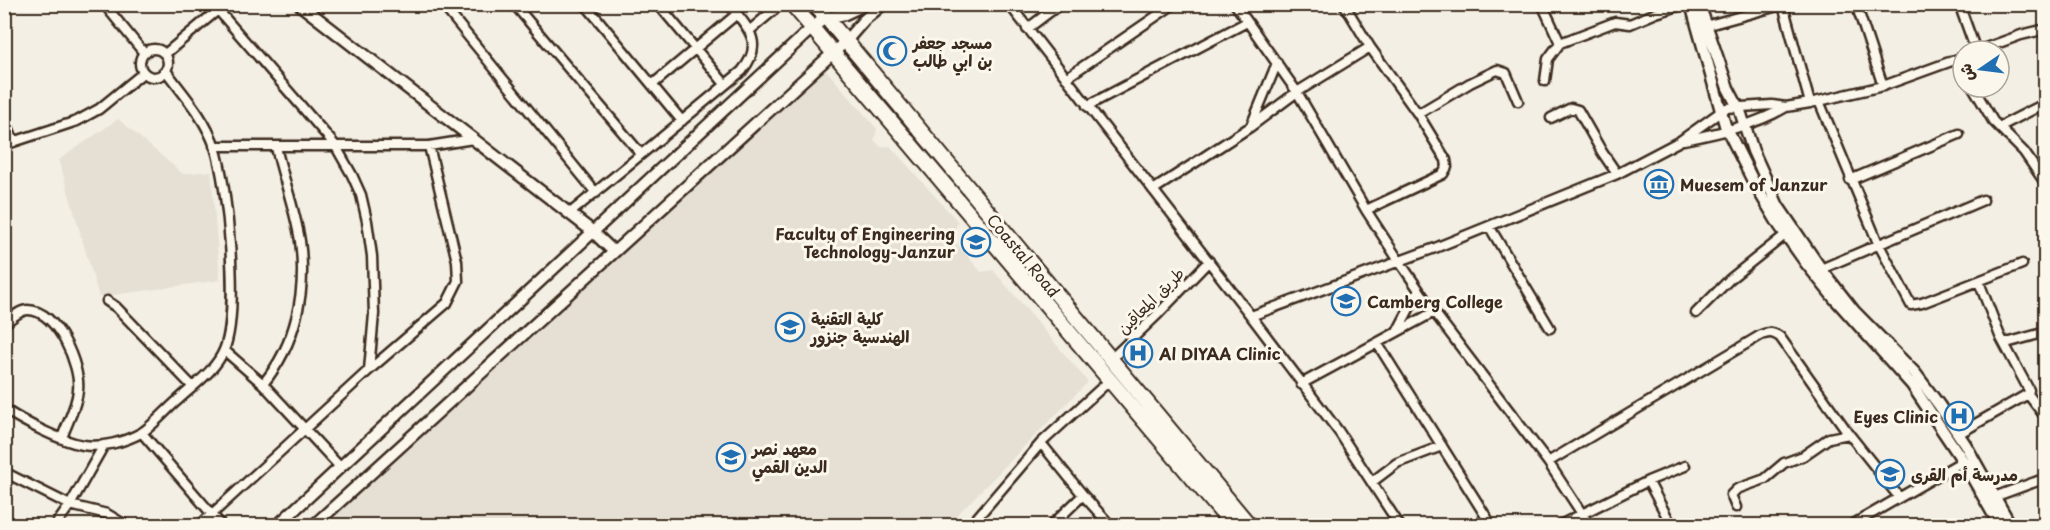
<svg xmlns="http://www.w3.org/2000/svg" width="2050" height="530" font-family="'Playpen Sans','Playpen Sans Arabic',sans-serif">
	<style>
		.built { fill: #e5dfd4 }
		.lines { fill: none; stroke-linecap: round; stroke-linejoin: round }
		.minor-casing { stroke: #3b2a1e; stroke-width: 13 }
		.tertiary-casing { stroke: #3b2a1e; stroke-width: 15 }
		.trunk-casing { stroke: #3b2a1e; stroke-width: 18 }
		.minor { stroke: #fbf7ec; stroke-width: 8 }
		.tertiary { stroke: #fbf7ec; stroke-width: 10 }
		.trunk { stroke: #fbf7ec; stroke-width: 14 }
		.labels { text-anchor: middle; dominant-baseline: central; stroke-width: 6; stroke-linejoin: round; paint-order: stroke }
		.poi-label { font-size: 16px; font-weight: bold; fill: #3b2a1e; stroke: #fbf7ec; text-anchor: start }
		.street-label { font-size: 16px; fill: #3b2a1e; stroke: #fbf7ec }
	</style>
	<rect width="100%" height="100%" fill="#f3efe4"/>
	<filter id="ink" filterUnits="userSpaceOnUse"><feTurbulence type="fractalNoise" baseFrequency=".0167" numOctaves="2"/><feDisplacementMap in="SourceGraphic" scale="12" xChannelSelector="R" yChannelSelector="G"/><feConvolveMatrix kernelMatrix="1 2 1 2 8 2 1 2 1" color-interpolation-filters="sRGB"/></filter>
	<g filter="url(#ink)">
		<!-- built -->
		<path class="built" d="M826 70 877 129 874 140 881 147 890 146 958 222 951 237 981 272 993 270 1088 382 947 525 323 526 816 73Z
			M118 119 183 174 211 171 220 280 99 297 59 160Z"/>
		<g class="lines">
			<!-- minor casing -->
			<g class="minor-casing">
				<path id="minor" d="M104 4 144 53
					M442 4 596 193
					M514 4 641 154
					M585 4 682 121
					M658 4 725 84
					M1009 4 1251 316 1339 432 1400 526
					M1235 4 1297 92 1366 210 1399 261 1434 312 1548 462 1590 526
					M1542 4 1560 43
					M1856 4 1883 86
					M1959 4 1976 51
					M1783 5 1810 103
					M218 10 335 145 352 175 361 195 367 221 372 256 374 314 369 370
					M1705 26 1785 4
					M1027 29 1060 4
					M749 31 781 4
					M140 63a14 14 0 1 1 28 0a14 14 0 1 1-28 0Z
					M1977 51 2021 35 2046 29
					M165 54 225 4
					M1066 78 1174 4
					M1545 81 1548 59 1560 43 1615 22 1630 24 1656 13 1685 4
					M652 85 737 14
					M1973 87 1993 121 2024 152 2046 184
					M1819 101 1878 243 1911 305 1922 303 2022 264
					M1087 106 1247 22
					M1418 114 1470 83 1497 70 1506 73 1518 101
					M4 117 14 142
					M1551 118 1571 108 1578 110 1602 152 1617 174
					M1251 126 1277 63
					M1999 127 2046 103
					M1684 140C1719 133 1756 125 1786 107
					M4 145 77 121 99 109 143 73
					M214 146H429L473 139
					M1850 180 1959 134
					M1153 190 1250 127 1297 92 1370 47 1344 4
					M1366 210 1443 174 1447 167 1446 160 1418 114 1370 47
					M569 214 742 71C765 43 748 28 729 4
					M1489 226 1550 328
					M1821 269 1983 200
					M107 301 116 307 192 386
					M1696 313 1730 279 1785 235
					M1251 316 1435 248 1617 174 1680 141 1726 108 1772 105 1786 107 1810 103 1883 86 1963 57
					M4 324C11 319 19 310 28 310 57 310 81 366 78 390 77 406 67 423 62 438
					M1397 332 1419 290
					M2005 342H2010L2046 332
					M1377 343 1492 526
					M224 350 263 384 340 467
					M1111 359 1158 314 1209 261
					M263 384C296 344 307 292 300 241 295 209 283 178 276 147
					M1301 384 1434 312
					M2028 394 2046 418
					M4 409C24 422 60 441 83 445 102 448 124 442 141 433 152 427 167 409 178 400 193 386 216 370 224 350 240 313 228 186 215 147 205 118 184 95 166 71
					M142 433 222 526
					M1958 434 2028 394 2029 390 2000 336 1979 282
					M1041 443 1083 495 1051 526
					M1548 462 1761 335C1769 332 1773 332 1780 337L1849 434 1899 497
					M4 472 70 505 107 514 127 526
					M1648 481 1672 526
					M1372 482 1397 463 1442 446
					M1083 495 1111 526
					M1994 497 2046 478
					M1736 507 1731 495 1737 489 1765 479 1784 463 1803 456 1829 438 1849 434
					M55 526 70 505 104 445
					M199 526 369 370 447 303 458 281 457 261 429 146
					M970 526 1041 443 1109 381
					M1558 526 1648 481 1685 466
					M1850 526 1963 461"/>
			</g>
			<!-- tertiary casing -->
			<g class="tertiary-casing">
				<path id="tertiary" d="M299 4 592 231 613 251
					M1691 4 1725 125 1754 183 1779 225 1806 263 1835 299 1912 385 1963 461 2000 526
					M1699 4 1728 88 1740 111 1753 151 1778 206 1821 269 1854 311 1915 373 1939 405 1965 444 2011 526
					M277 526 812 28 825 18 845 14 866 4
					M313 526 845 42 864 20 883 4"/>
			</g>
			<!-- trunk casing -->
			<g class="trunk-casing">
				<path id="trunk" d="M792 4 1233 526
					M815 4 1250 526"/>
			</g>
			<!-- minor -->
			<use href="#minor" class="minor"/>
			<!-- tertiary -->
			<use href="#tertiary" class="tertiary"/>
			<!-- trunk -->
			<use href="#trunk" class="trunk"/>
		</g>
	</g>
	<!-- icons -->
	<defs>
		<g id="mosque-ring" transform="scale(1.5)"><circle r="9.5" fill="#fbf7ec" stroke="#1f6fb2" stroke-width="1.5"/><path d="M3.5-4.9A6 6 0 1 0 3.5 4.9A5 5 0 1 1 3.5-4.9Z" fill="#1f6fb2"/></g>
		<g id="museum-ring" transform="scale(1.5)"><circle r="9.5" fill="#fbf7ec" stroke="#1f6fb2" stroke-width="1.5"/><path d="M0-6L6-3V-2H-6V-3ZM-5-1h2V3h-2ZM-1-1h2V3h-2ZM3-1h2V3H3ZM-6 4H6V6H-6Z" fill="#1f6fb2"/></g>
		<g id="school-ring" transform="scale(1.5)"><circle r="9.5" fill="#fbf7ec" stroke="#1f6fb2" stroke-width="1.5"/><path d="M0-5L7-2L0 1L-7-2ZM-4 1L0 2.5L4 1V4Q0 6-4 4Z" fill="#1f6fb2"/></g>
		<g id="university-ring" transform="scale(1.5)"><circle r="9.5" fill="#fbf7ec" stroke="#1f6fb2" stroke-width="1.5"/><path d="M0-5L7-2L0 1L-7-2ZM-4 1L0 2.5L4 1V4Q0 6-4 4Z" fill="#1f6fb2"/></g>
		<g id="hospital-ring" transform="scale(1.5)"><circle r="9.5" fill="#fbf7ec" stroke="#1f6fb2" stroke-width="1.5"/><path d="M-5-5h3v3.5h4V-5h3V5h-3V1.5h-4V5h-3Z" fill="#1f6fb2"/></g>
	</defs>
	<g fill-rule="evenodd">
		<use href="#mosque-ring" x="892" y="51"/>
		<use href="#museum-ring" x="1659" y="184"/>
		<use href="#school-ring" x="976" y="242"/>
		<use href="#university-ring" x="1346" y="301"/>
		<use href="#university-ring" x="790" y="327"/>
		<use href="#hospital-ring" x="1138" y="353"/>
		<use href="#hospital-ring" x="1959" y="416"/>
		<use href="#university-ring" x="731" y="457"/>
		<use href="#school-ring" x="1890" y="474"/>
	</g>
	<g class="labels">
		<!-- poi labels -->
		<g class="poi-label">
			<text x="913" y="42">مسجد جعفر<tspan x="913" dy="18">بن ابي طالب</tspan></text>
			<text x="1680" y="184">Muesem of Janzur</text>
			<text x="955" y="233" text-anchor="end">Faculty of Engineering<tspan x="955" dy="18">Technology-Janzur</tspan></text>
			<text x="1367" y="301">Camberg College</text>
			<text x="811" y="318">كلية التقنية<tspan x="811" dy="18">الهندسية جنزور</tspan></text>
			<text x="1159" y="353">Al DIYAA Clinic</text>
			<text x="1938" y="416" text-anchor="end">Eyes Clinic</text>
			<text x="752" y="448">معهد نصر<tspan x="752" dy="18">الدين القمي</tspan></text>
			<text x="1911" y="474">مدرسة أم القرى</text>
		</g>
		<!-- street labels -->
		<g class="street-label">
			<text transform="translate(1024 255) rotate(50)">Coastal Road</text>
			<text transform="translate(1150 300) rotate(-45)">طريق المعاقين</text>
		</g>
	</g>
	<!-- margin -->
	<rect width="2050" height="530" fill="none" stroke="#fbf7ec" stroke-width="24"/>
	<rect x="12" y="12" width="2026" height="506" fill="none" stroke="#3b2a1e" stroke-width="2" filter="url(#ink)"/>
	<!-- north arrow -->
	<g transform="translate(1981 69) rotate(256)"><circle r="28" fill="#fbf7ec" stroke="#aea59a" stroke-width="1.5"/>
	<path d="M0-4.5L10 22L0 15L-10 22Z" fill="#1f6fb2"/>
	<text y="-9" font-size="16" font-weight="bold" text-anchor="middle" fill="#3b2a1e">ش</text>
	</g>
</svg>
